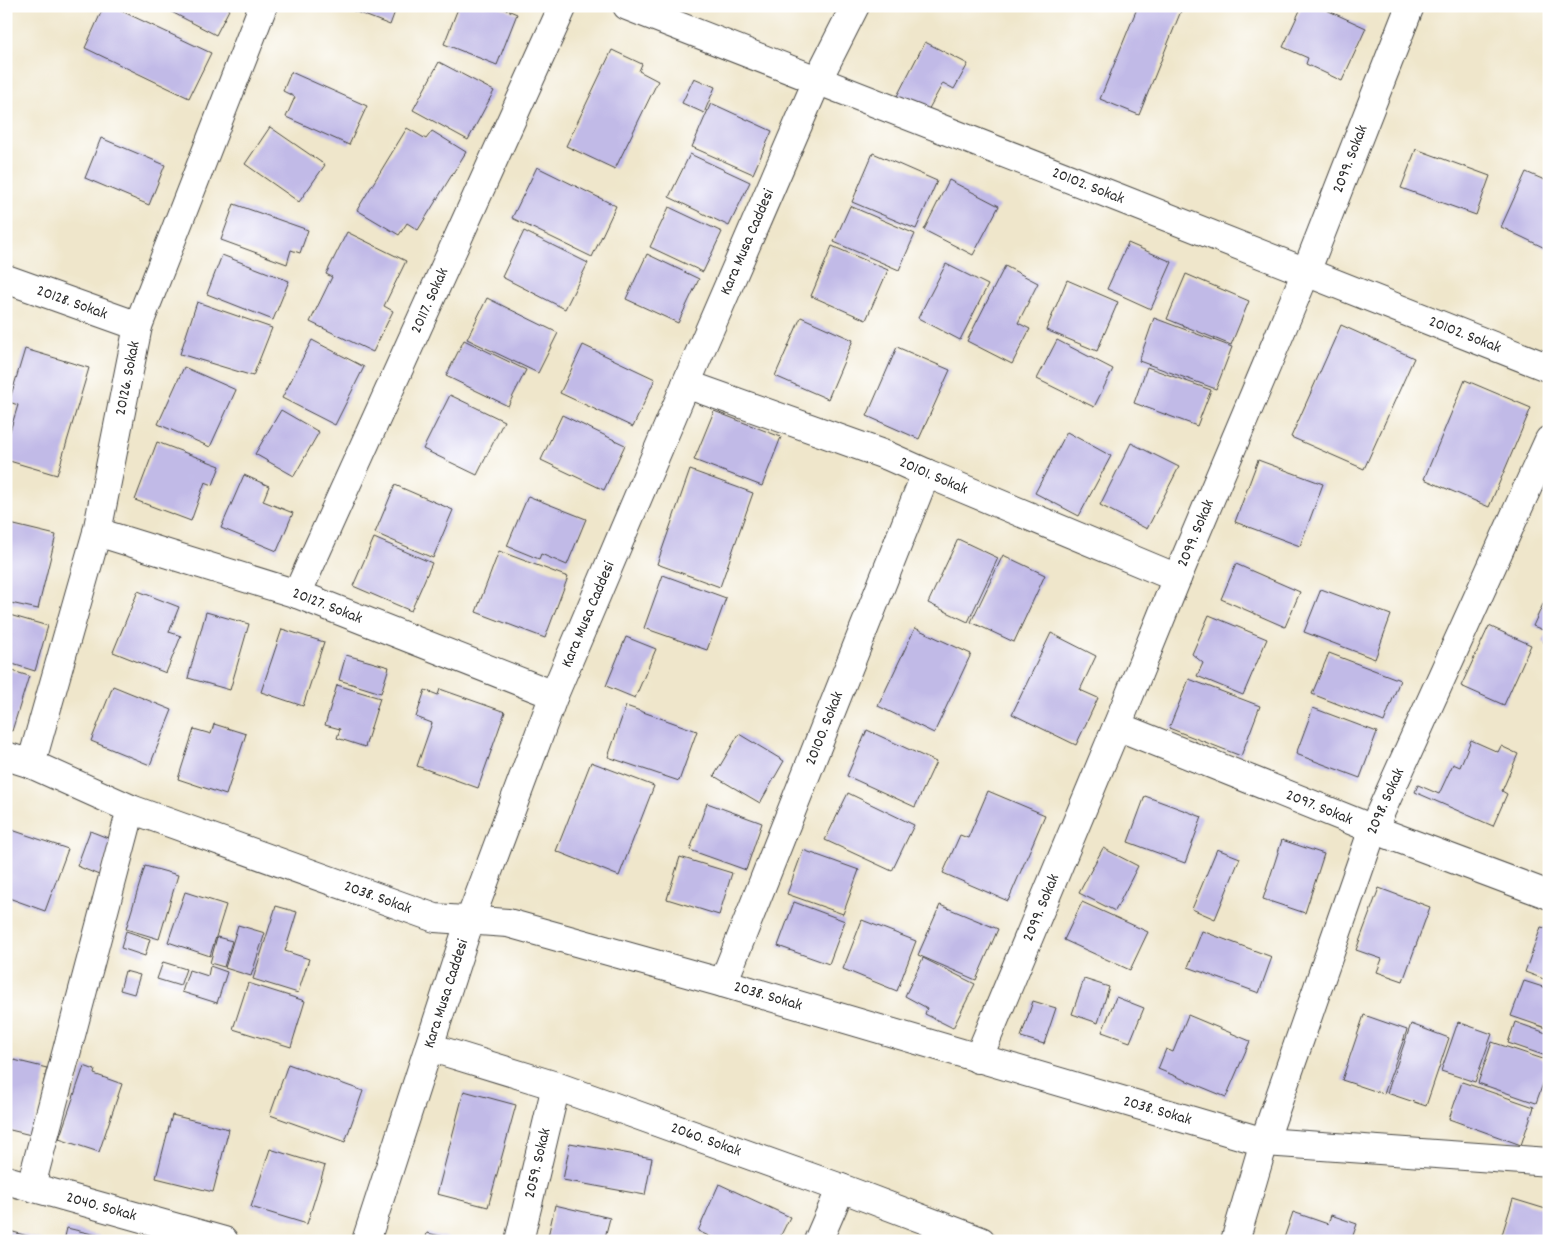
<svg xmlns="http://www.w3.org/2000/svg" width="1555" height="1247" font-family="Dekko,sans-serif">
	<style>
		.building { fill: #c1bae7 }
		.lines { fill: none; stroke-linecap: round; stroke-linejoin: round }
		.minor-casing { stroke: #484743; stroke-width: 30 }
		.tertiary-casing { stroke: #484743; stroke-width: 30 }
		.minor { stroke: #fff; stroke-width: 28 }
		.tertiary { stroke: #fff; stroke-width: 28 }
		.labels { text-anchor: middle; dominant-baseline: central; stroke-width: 5; stroke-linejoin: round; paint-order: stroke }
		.street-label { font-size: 16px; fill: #2b2b2b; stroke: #fff }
	</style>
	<rect width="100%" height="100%" fill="#fff"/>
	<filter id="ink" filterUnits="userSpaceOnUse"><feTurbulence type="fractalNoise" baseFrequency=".02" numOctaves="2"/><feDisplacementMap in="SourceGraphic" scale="10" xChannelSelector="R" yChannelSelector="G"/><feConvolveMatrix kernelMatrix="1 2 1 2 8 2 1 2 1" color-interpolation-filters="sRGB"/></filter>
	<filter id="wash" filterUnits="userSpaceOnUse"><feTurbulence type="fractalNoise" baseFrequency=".0096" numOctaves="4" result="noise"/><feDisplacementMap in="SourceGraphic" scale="20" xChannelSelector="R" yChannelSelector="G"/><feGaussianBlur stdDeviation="1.12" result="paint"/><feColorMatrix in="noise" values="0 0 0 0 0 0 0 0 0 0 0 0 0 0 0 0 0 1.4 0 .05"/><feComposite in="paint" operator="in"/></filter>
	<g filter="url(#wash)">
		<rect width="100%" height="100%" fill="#efe6cb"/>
		<g id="blocks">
			<!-- building -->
			<path class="building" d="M104 6H111L211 53 189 98 85 48Z
				M160 6H231L216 35Z
				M341 6H397L390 25Z
				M459 6H498L517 14 497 65 444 44Z
				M1138 6H1183L1139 115 1100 99Z
				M1302 6H1318L1366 28 1342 81 1306 64 1308 58 1283 47Z
				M925 42 968 64 954 89 943 83 926 114 896 98Z
				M612 50 642 64 639 71 658 81 615 169 566 146Z
				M439 62 494 91 468 140 413 110Z
				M291 72 367 106 349 145 286 117 295 97 283 91Z
				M694 78 715 87 704 113 682 103Z
				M711 103 772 131 753 174 692 147Z
				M270 127 325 165 299 202 245 164Z
				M407 128 426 139 432 131 466 152 418 230 407 223 399 235 357 210Z
				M101 138 165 165 149 205 85 178Z
				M1416 149 1490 176 1476 215 1401 188Z
				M873 153 937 181 916 229 852 202Z
				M690 154 750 182 729 226 669 197Z
				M537 167 616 206 592 257 512 218Z
				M1526 172 1549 182V250L1501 227Z
				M949 180 999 206 973 255 924 230Z
				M234 204 308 230 300 253 291 250 287 264 221 240Z
				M850 206 915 234 899 270 834 242Z
				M669 207 722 232 703 272 650 247Z
				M524 231 588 263 565 309 502 277Z
				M347 232 406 261 384 306 393 311 373 352 310 322 332 277 326 274Z
				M1128 243 1172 262 1151 309 1107 289Z
				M832 246 888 270 866 320 811 296Z
				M647 254 699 279 678 323 626 299Z
				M222 255 289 281 273 320 207 294Z
				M946 264 988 285 960 340 918 318Z
				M1005 266 1038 283 1018 323 1030 329 1012 364 967 341Z
				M1186 274 1249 301 1231 345 1167 319Z
				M1067 280 1118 302 1097 351 1046 330Z
				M487 298 558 333 538 373 467 339Z
				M197 302 272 328 253 376 180 354Z
				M801 317 853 340 828 399 775 376Z
				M1154 318 1232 347 1216 389 1139 361Z
				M1341 325 1414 358 1364 469 1291 437Z
				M312 340 364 367 335 425 282 398Z
				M464 340 526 370 508 406 446 376Z
				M1057 340 1113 369 1094 407 1037 379Z
				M583 345 655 379 633 427 560 393Z
				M897 347 950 370 919 439 867 416Z
				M25 349 89 368 57 475 6 460V444L18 405 9 402Z
				M184 367 236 390 210 447 158 424Z
				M1147 367 1211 390 1197 426 1134 403Z
				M1465 380 1531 408 1489 507 1424 479Z
				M450 395 504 421 477 475 423 449Z
				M281 410 319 432 294 476 255 454Z
				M714 411 781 437 762 486 694 460Z
				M562 415 625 445 604 490 541 460Z
				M1067 432 1111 456 1079 516 1035 493Z
				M157 442 220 466 213 485 205 482 191 521 135 500Z
				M1131 443 1179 467 1147 529 1100 505Z
				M1258 460 1323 484 1300 546 1235 522Z
				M690 470 753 493 720 587 657 564Z
				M244 475 269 486 263 501 293 513 277 551 221 528Z
				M395 485 453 510 433 558 375 533Z
				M528 496 586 519 567 565 541 554 539 559 507 546Z
				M6 523 56 535 38 609 6 602Z
				M374 538 432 563 411 611 353 586Z
				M958 539 998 558 968 622 928 603Z
				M499 551 568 577 545 638 476 612Z
				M1003 555 1045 575 1014 642 971 622Z
				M1236 564 1300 592 1285 627 1221 599Z
				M663 575 726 598 707 650 644 628Z
				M1321 589 1391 615 1375 659 1304 632Z
				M138 591 179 607 169 632 181 636 166 673 113 652Z
				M1549 591V645L1543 642 1548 632 1533 626Z
				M206 612 249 624 230 690 188 678Z
				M6 614 48 626 35 671 6 662Z
				M1209 615 1267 639 1243 695 1197 676 1203 663 1192 654Z
				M1489 626 1531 645 1504 705 1461 686Z
				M915 628 971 654 934 733 878 706Z
				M282 629 324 642 303 706 261 692Z
				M1051 633 1096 656 1080 690 1098 698 1076 745 1012 714Z
				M626 637 656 649 635 698 606 686Z
				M1329 653 1400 680 1384 722 1312 694Z
				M346 655 389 667 381 693 339 680Z
				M6 669 29 676 12 731 6 730Z
				M1189 679 1260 706 1241 756 1169 728Z
				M337 685 380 698 365 747 337 738 340 729 325 725Z
				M113 686 172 710 150 765 91 741Z
				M440 689 505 712 478 788 417 766 432 723 416 717 425 690 438 695Z
				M626 706 697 731 679 781 608 757Z
				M1313 708 1377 732 1360 778 1296 754Z
				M214 724 246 734 226 795 178 779 194 729 211 734Z
				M867 730 936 762 915 807 847 776Z
				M739 734 784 761 760 803 714 776Z
				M1471 740 1498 752 1501 746 1518 754 1502 791 1507 794 1493 826 1415 792 1418 785 1439 794 1453 764 1460 767Z
				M591 762 654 786 619 876 556 851Z
				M988 791 1045 815 1008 901 943 873 960 835 968 838Z
				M848 793 914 825 892 871 825 840Z
				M1145 796 1202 817 1185 863 1128 842Z
				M707 803 762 823 746 870 690 850Z
				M6 828 68 849 45 911 6 897Z
				M90 831 113 840 99 875 77 866Z
				M1282 840 1324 854 1305 913 1263 899Z
				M1103 848 1138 866 1115 911 1079 893Z
				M1217 849 1240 858 1215 919 1192 909Z
				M803 850 859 870 843 914 787 894Z
				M680 857 732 873 719 915 667 899Z
				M145 866 178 875 159 939 126 929Z
				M1379 888 1430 907 1403 981 1377 972 1382 959 1356 950Z
				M185 892 226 905 210 956 168 942Z
				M794 902 845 921 829 964 778 946Z
				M1082 902 1148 932 1130 970 1064 940Z
				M940 905 998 929 976 980 918 955Z
				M276 906 297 912 285 951 309 959 298 993 253 979Z
				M862 920 916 941 897 991 843 969Z
				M238 925 265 933 251 976 225 968Z
				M1541 927 1549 929V981L1525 972Z
				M126 931 150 939 145 956 121 948Z
				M1202 931 1272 957 1259 993 1188 967Z
				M217 937 232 941 224 967 210 963Z
				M923 958 975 984 953 1028 925 1014 927 1008 905 996Z
				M163 962 186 969 180 986 157 979Z
				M210 966 227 972 217 1003 182 992 189 970 208 976Z
				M125 971 140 975 134 994 120 990Z
				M1084 979 1109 987 1098 1023 1072 1014Z
				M1524 981 1549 989V1029L1511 1016Z
				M248 983 305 1001 291 1047 233 1029Z
				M1116 997 1144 1008 1130 1042 1102 1032Z
				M1033 1001 1056 1008 1044 1044 1021 1037Z
				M1188 1015 1250 1041 1226 1097 1158 1069 1166 1049 1173 1052Z
				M1364 1015 1407 1030 1384 1094 1342 1080Z
				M1458 1022 1492 1034 1475 1082 1441 1071Z
				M1515 1022 1549 1034V1057L1508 1043Z
				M1411 1024 1449 1038 1426 1106 1387 1093Z
				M1492 1042 1549 1061V1067L1536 1103 1478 1083Z
				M14 1060 47 1068 31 1135 6 1129V1090Z
				M288 1064 363 1091 345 1142 270 1115Z
				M84 1066 95 1070 94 1074 122 1084 99 1152 59 1139Z
				M1462 1082 1534 1107 1521 1145 1449 1119Z
				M464 1091 516 1105 488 1207 437 1194Z
				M172 1115 229 1129 213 1192 156 1178Z
				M570 1143 652 1158 645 1195 563 1180Z
				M270 1149 325 1166 307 1224 251 1207Z
				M719 1184 790 1217 778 1241H719L698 1231Z
				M1513 1199 1549 1210V1241H1500Z
				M555 1205 610 1218 604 1241H547Z
				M1293 1212 1328 1224 1331 1215 1357 1224 1351 1241H1283Z
				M67 1228 113 1239V1241H64Z
				M6 1230 42 1240V1241H6Z
				M427 1233 458 1240V1241H425Z"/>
		</g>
	</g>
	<g filter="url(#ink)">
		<use href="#blocks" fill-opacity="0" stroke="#484743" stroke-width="1"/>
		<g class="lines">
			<!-- minor casing -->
			<g class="minor-casing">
				<g id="minor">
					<path id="s1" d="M627 6 1119 198 1549 368"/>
					<path id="s2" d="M6 279 138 326"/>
					<path id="s3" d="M686 384 888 456 926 473 1177 578"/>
					<path id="s4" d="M97 532 297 594 554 695"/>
					<path id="s5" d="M297 594 563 6"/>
					<path id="s6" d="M1117 726 1373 829 1549 895"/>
					<path id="s7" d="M6 756 31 764 131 809 435 918 508 923 723 983 1264 1142 1549 1162"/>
					<path id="s8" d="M31 764 97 532 138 326 263 6"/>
					<path id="s9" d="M723 983 926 473"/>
					<path id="s10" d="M429 1047 556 1086 841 1188 981 1241"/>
					<path id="s11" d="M978 1059 1117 726 1177 578 1306 272 1410 6"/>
					<path id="s12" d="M6 1180 224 1241"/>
					<path d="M31 1186 131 809"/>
					<path id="s13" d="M519 1241 556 1086"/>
					<path d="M818 1241 841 1188"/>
					<path id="s14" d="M1235 1241 1264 1142 1373 829 1549 440"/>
				</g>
			</g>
			<!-- tertiary casing -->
			<g class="tertiary-casing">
				<g id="tertiary">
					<path id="s15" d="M366 1241 470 920 554 695 686 384 817 81 855 6"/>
				</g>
			</g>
			<!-- minor -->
			<use href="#minor" class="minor"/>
			<!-- tertiary -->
			<use href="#tertiary" class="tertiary"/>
		</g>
	</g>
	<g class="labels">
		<!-- street labels -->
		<g class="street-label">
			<text stroke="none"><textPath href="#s11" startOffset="974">2099. Sokak</textPath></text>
			<text stroke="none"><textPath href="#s1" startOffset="495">20102. Sokak</textPath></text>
			<text stroke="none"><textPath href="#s15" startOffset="1070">Kara Musa Caddesi</textPath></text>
			<text stroke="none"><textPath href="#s5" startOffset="322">20117. Sokak</textPath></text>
			<text stroke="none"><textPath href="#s2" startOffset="70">20128. Sokak</textPath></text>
			<text stroke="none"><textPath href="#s1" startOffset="900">20102. Sokak</textPath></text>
			<text stroke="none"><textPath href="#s8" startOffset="398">20126. Sokak</textPath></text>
			<text stroke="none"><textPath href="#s3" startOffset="264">20101. Sokak</textPath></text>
			<text stroke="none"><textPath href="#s11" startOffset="569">2099. Sokak</textPath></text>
			<text stroke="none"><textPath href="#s4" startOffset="242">20127. Sokak</textPath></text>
			<text stroke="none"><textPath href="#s15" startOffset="665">Kara Musa Caddesi</textPath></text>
			<text stroke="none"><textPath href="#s9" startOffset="274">20100. Sokak</textPath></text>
			<text stroke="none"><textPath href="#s14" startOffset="465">2098. Sokak</textPath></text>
			<text stroke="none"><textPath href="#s6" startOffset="218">2097. Sokak</textPath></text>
			<text stroke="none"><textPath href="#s7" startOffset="398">2038. Sokak</textPath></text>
			<text stroke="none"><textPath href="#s11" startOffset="164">2099. Sokak</textPath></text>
			<text stroke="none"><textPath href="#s15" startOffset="260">Kara Musa Caddesi</textPath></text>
			<text stroke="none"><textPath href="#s7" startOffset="802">2038. Sokak</textPath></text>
			<text stroke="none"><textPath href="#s7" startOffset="1208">2038. Sokak</textPath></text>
			<text stroke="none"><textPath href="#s10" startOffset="292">2060. Sokak</textPath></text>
			<text stroke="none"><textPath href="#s13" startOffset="80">2059. Sokak</textPath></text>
			<text stroke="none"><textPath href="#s12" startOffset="99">2040. Sokak</textPath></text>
		</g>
	</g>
	<!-- margin -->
	<rect width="1555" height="1247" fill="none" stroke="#fff" stroke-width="25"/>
</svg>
